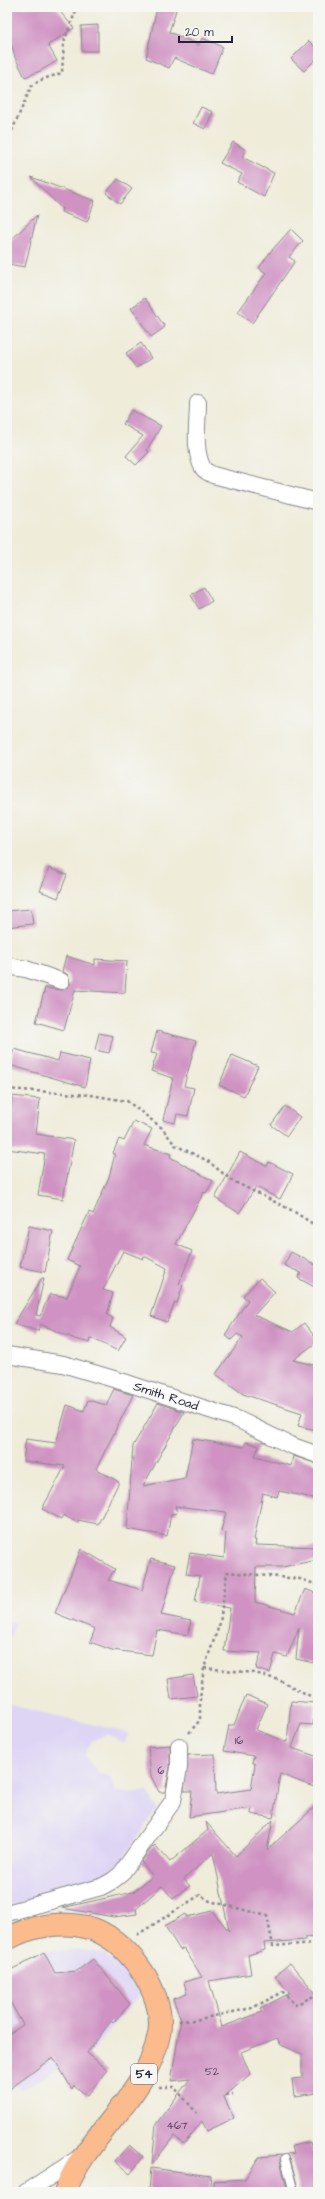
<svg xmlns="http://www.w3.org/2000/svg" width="325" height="2199" font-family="'Architects Daughter',sans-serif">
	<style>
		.built { fill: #ded5f5 }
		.building { fill: #cf92c2 }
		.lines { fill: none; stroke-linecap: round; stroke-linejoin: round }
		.lane-casing { stroke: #88878a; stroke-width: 10 }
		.street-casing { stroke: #88878a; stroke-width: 18 }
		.highway-casing { stroke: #88878a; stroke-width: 24 }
		.path { stroke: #88878a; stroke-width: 2.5; stroke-dasharray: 3 3; stroke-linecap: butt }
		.lane { stroke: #fff; stroke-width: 8 }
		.street { stroke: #fff; stroke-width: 16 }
		.highway { stroke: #fbbb8d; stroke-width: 22 }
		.labels { text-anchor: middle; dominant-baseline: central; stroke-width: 3; stroke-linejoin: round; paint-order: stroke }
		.number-label { font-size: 11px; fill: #4d3e5d }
		.shield { fill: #f6f6f2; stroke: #626272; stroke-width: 1 }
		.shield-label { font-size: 12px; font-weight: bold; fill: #22223b }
		.street-label { font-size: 13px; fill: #22223b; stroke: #f6f6f2 }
	</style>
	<rect width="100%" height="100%" fill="#f6f6f2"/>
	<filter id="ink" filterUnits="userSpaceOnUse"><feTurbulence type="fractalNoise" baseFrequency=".025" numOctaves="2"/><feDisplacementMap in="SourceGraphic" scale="8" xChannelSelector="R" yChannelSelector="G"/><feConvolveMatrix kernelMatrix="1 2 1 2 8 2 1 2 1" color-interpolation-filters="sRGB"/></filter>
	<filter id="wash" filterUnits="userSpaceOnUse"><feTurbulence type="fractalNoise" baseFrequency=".012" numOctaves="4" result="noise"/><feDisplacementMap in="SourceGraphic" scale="16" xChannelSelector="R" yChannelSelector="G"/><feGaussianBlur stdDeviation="0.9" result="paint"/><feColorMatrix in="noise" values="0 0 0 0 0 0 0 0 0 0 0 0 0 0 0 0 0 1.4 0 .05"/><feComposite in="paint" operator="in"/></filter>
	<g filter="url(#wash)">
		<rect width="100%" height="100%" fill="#efecda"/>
		<!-- built -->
		<path class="built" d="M7 1622 16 1623 7 1646Z
			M7 1704 129 1733 124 1744 107 1734 92 1741 84 1756 99 1773 112 1777 115 1791 128 1793 148 1791 157 1809 109 1878 7 1907Z
			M46 1950H85L102 1953 119 1963 143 1991 91 2052 20 2090 7 2073V1968Z"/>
		<g id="blocks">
			<!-- building -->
			<path class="building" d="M7 7H56L74 28 48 45 57 61 40 71 25 77 15 57 7 30Z
				M157 7H177L169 32 199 45 202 38 223 47 212 74 174 58 169 68 146 58Z
				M98 25V51H82L81 26Z
				M309 41 318 50V57L304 71 291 59Z
				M201 107 213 112 205 129 193 123Z
				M233 142 246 150 242 157 274 173 264 197 237 182 242 174 220 163Z
				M31 177 95 201 87 222 61 212 62 209Z
				M118 179 132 189 120 204 106 193Z
				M37 215 25 267 7 264 9 242Z
				M291 229 303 241 289 257 295 261 252 323 238 312 266 273 259 268 271 251Z
				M145 298 165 327 151 337 131 308Z
				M141 343 151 358 136 368 126 353Z
				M131 410 161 426 147 450 149 452 136 465 126 456 143 436 123 424Z
				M204 587 212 601 199 609 191 595Z
				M49 868 67 875 58 898 40 891Z
				M31 909 33 924 7 927V911Z
				M66 956 95 965V959L127 961 125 993 75 990 64 1030 36 1022 45 988 62 990 70 984 68 975 62 971Z
				M157 1031 196 1041 184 1086 194 1088 188 1116 177 1114 175 1123 163 1120 173 1078 151 1071 157 1054 151 1053Z
				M99 1033 113 1036 109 1053 95 1050Z
				M14 1049 58 1061 60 1053 90 1060 85 1087 9 1065Z
				M232 1055 258 1066 244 1096 219 1085Z
				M12 1096 40 1099 36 1134 74 1140 63 1199 38 1195 45 1154 7 1149V1113L10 1114Z
				M285 1106 300 1117 287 1136 271 1125Z
				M134 1121 152 1129 144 1145 171 1154 170 1157 213 1181 206 1193 204 1192 176 1244 192 1251 179 1284 183 1285 177 1303 175 1302 167 1322 151 1316 167 1268 144 1256 143 1259 123 1251 103 1290 113 1293 107 1315 113 1318 110 1327 126 1337 118 1351 91 1338 90 1343 75 1339 40 1324 38 1331 14 1324 42 1278H44L36 1315 40 1316 50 1294 67 1297 80 1266 67 1260 89 1212 93 1214 109 1177 115 1154 113 1153 119 1139 124 1141Z
				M240 1152 267 1166 269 1162 293 1174 280 1199 256 1187 239 1213 215 1198Z
				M29 1226 53 1231 45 1272 20 1267Z
				M291 1252 318 1266V1289L298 1278 301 1273 284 1265Z
				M260 1278 275 1292 254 1315 293 1332 304 1323 318 1341 293 1360 318 1366V1422L316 1430 298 1426 302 1413 243 1394 216 1374 243 1337 237 1334 231 1340 225 1335 248 1300 243 1296Z
				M114 1389 133 1395 96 1469 119 1482 98 1524 78 1520V1523L63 1515 61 1519 42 1509 65 1466 23 1461 26 1439 56 1443 67 1405 84 1411 88 1400 106 1405Z
				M158 1403 184 1412 143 1486 185 1478 193 1439 244 1447 246 1442 259 1446 255 1456 291 1466 293 1456 318 1464V1499L279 1491 277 1497 263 1493 254 1540H256L255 1545 318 1547V1560L282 1567H256L255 1602 295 1613 305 1589 318 1594V1664L296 1659 299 1627 287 1657 275 1654 270 1673 256 1669 261 1653 224 1651 230 1608 195 1602 200 1576 186 1574 190 1553 224 1558 226 1532 221 1531 226 1512 175 1506 177 1513 171 1514 167 1536 127 1529 133 1446Z
				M81 1549 115 1569 108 1580 142 1590 151 1559 175 1565 161 1615 191 1621 188 1635 157 1630 152 1655 112 1650 90 1642 95 1629 55 1613Z
				M193 1675 197 1696 171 1699 168 1679Z
				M246 1695 267 1704 256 1730 287 1742 291 1701 315 1703 313 1725 301 1724 292 1748 318 1757V1776L314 1787 280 1774 273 1818 251 1814 252 1808 189 1817 192 1791H184L188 1755 215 1754 216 1794 251 1789 255 1764 252 1762 254 1756 224 1751 229 1725H234Z
				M170 1745V1767L165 1792H159L151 1776 148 1747Z
				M318 1804V1938L305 1937V1940L264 1943 265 1950 248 1955 251 1974 209 1981 222 2027 262 2012 260 2009 290 1993 275 1976 290 1963 318 1996V2093L294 2096 292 2079 302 2078V2054L281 2045 277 2038 241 2052 250 2074 224 2097 234 2118 207 2131 202 2121 184 2144 174 2136 152 2165 156 2124 190 2079 171 2081 181 2020 173 1999 187 1994 184 1982 202 1977 184 1948 180 1950 165 1926 185 1914 187 1917 212 1911 229 1931 213 1853 184 1879 190 1886 173 1899 162 1886 136 1909 137 1914 114 1917 62 1908 133 1892 153 1876 141 1862 150 1850 155 1845 170 1862 208 1830 206 1822 236 1856 273 1820 267 1850Z
				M44 1952 55 1973 77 1971 93 1959 130 2004 113 2023 111 2021 87 2053 108 2070 87 2096 74 2085 72 2089 53 2057 7 2091V2035L23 2025 7 1996V1972Z
				M310 2142 318 2174V2192H299L290 2158 287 2154 294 2153 292 2146Z
				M129 2145 143 2157 130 2174 115 2161Z
				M282 2155 280 2160 288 2192H213V2181L245 2179 259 2157Z
				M151 2168 211 2176 209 2192 149 2191Z"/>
		</g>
	</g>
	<g filter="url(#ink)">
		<use href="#blocks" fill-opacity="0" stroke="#88878a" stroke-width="1"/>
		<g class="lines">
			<!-- lane casing -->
			<g class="lane-casing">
				<path id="lane" d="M285 2159 294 2192"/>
			</g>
			<!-- street casing -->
			<g class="street-casing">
				<path id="street" d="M198 403C198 422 193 451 203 468 205 472 210 473 213 475L318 502
					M7 966 26 969 61 981
					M7 1355 63 1364 127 1383 237 1419 290 1445 318 1455
					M7 1913 101 1887 112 1881 121 1874 173 1801 179 1768V1746
					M26 2192 82 2156"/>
			</g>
			<!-- highway casing -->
			<g class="highway-casing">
				<path id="highway" d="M7 1939C29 1926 61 1921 86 1927 126 1936 167 1994 159 2034 147 2099 86 2133 65 2192"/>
			</g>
			<!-- path -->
			<path class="path" d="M7 142 32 85 43 79 62 73 64 42 76 10 73 7
				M7 1089 91 1095 127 1101 162 1128 175 1145 208 1161 231 1180 293 1211 318 1227
				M204 1668 255 1673 279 1680 318 1700
				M189 1733 200 1720V1698L204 1668 220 1623 227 1572 300 1579 318 1585
				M137 1935 200 1895 210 1901 267 1916 273 1946 314 1943 318 1941
				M314 1943 318 1948
				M179 2021 195 2020 252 2008 283 1992 295 2005 318 1994
				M159 2087H174L197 2113
				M226 2095 233 2094"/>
			<!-- lane -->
			<use href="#lane" class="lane"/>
			<!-- street -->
			<use href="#street" class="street"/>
			<!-- highway -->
			<use href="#highway" class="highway"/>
		</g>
	</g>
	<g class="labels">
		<!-- number labels -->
		<g class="number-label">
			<text x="239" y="1740">16</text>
			<text x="161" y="1770">6</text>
			<text x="212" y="2071">52</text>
			<text x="177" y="2125">467</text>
		</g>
		<!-- shield labels -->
		<rect class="shield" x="131" y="2064" width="26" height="20" rx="3"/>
		<g class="shield-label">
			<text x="144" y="2074">54</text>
		</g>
		<!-- street labels -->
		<g class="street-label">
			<text transform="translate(166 1396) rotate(18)">Smith Road</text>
		</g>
	</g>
	<!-- margin -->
	<rect width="325" height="2199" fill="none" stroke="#f6f6f2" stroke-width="24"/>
	<!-- scale -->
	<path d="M179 36v6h53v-6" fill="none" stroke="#22223b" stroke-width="2"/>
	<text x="185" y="36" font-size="12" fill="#22223b" stroke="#f6f6f2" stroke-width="3" paint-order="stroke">20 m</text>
</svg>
